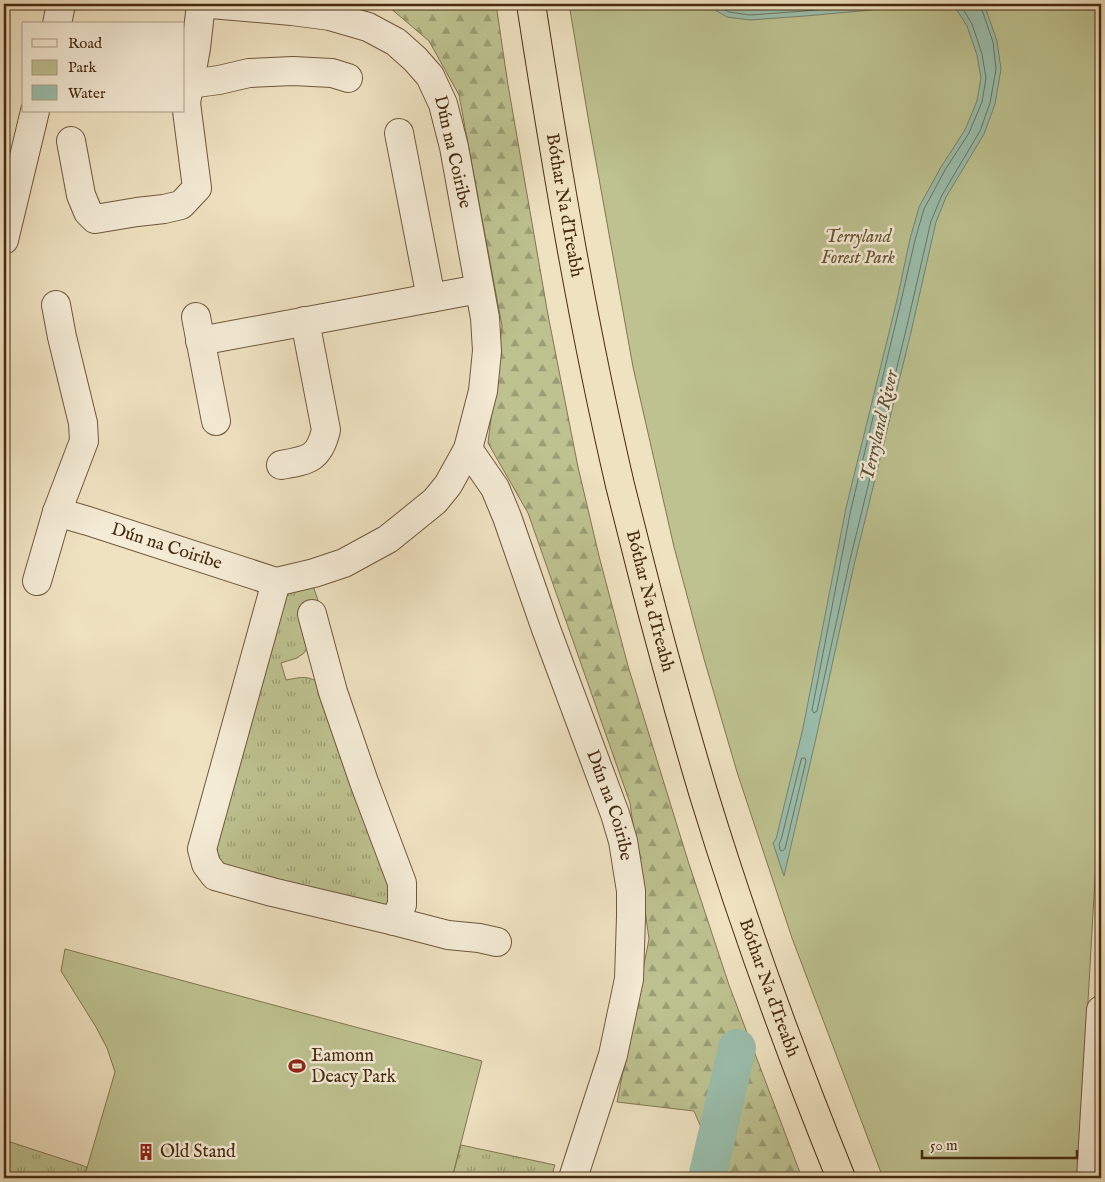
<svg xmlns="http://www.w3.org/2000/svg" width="1105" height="1182" font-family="'IM FELL English',serif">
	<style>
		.grass { fill: url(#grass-tufts); stroke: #827650 }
		.forest { fill: url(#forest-firs); stroke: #827650 }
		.park { fill: #bdc290; stroke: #827650 }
		.water { fill: #9abfae; stroke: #78836e }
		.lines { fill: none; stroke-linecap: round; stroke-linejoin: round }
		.shore { stroke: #70745e; stroke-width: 1 }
		.river { stroke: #9abfae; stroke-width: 38 }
		.minor-casing { stroke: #70583c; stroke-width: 30 }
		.highway-casing { stroke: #462a0f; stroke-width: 30 }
		.minor { stroke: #f5ecd7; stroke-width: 28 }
		.highway { stroke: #efe2c1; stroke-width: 28 }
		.labels { text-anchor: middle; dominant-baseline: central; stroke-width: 5; stroke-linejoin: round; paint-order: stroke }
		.street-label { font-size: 18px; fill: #462a0f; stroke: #f5ecd7 }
		.park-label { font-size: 18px; font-style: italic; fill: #64502f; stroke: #f5ecd7 }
		.poi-label { font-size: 18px; fill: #462a0f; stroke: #f5ecd7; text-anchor: start }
		.water-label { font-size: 19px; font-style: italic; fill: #5b4f37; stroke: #f5ecd7 }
	</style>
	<defs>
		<pattern id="grass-tufts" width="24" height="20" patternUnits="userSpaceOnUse" patternTransform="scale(1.25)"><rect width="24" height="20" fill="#bdc290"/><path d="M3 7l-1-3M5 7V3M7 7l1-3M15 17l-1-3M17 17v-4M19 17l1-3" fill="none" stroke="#9b9e74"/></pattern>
		<pattern id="forest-firs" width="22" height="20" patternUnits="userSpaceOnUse" patternTransform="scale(1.25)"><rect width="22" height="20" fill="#bdc290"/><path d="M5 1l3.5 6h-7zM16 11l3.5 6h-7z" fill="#9b9e74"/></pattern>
	</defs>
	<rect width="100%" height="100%" fill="#efe2c1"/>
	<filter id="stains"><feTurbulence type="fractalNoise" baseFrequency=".004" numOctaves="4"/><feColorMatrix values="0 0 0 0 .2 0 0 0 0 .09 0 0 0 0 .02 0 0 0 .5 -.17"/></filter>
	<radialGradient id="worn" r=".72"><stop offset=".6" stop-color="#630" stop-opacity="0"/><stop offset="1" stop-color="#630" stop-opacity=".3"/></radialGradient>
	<!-- grass -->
	<path class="grass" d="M312 583 320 606 310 643 304 653 297 658 281 663 286 680C298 678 305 675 316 681L392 894 388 904 376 910 220 864 217 855V839L285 595Z
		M4 1140 87 1167 84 1178H4Z
		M461 1145 555 1165 551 1178H452Z"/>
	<!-- forest -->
	<path class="forest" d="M373 4H496L508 85 548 315 578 467 599 556 628 666 688 861 729 985 802 1178H723L694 1111 617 1102 649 939 630 803 528 513 488 443 502 326 459 95 429 41 389 7Z"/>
	<!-- park -->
	<path class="park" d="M569 4H1101V772L1078 1178H883L792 938 737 772 704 659 674 547 633 367 589 123Z
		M65 949 482 1061 452 1178H84L115 1072 107 1048 96 1027 61 971Z"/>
	<!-- water -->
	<path class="water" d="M705 4H903L871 10 805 16 750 20 727 17Z
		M953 4H984L997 41 1001 69 995 104 984 134 946 197 936 222 911 332 854 565 816 738 784 876 773 843 776 839 803 728 846 508 897 300 910 239 919 207 941 167 965 130 977 101 981 78 977 55 967 26Z"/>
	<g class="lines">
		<!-- shore -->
		<path class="shore" d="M714 4 729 12 750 15 805 11 875 4
			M726 4C742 13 796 6 816 4
			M960 4 972 24 982 54 986 78 982 102 969 133 945 170 924 209 915 240 901 301 851 509 812 710 814 713 817 711 849 564 906 330 931 221 942 195 980 131 990 103 996 69 993 42 980 4
			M802 758H805L806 761 785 849 782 851 780 850 779 844 781 840 801 760Z"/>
		<!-- river -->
		<path class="river" d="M707 1178 737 1048"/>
		<!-- minor casing -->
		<g class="minor-casing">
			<g id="minor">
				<path d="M57 24 61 4"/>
				<path d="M189 84 219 80 249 73 293 71 332 73 348 78"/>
				<path d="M399 133 431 298"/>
				<path d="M71 141 81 195 88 212 95 219 137 212 164 209 181 205 197 188 186 103 196 48 201 4"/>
				<path d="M4 240 35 111"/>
				<path d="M196 317 216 421"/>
				<path d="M200 341 479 289"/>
				<path id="s1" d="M468 449 495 488 507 517 546 629 615 814 623 841 631 891V917L629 979 613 1055 573 1178"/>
				<path d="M281 465C309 460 319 459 326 430L305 321"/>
				<path id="s2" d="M57 512 88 521 276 582 314 573 344 563 388 539 435 501 448 485 468 449 483 391 487 351 485 318 454 147 443 104 430 76 415 59 396 42 368 27 330 16 292 11 211 4"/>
				<path d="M37 581 57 512 84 441 83 423 62 337 56 305"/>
				<path d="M276 582 202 849 206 864 215 876 272 892 394 921 448 935 479 938 497 942"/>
				<path d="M312 614 333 692 364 782 402 883V905L394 921"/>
				<path d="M1091 1178 1101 1010"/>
			</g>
		</g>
		<!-- highway casing -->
		<g class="highway-casing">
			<g id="highway">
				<path id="s3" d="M531 4C556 165 583 326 620 485 627 513 634 541 641 568 660 643 681 718 703 792 743 923 790 1052 841 1178"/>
			</g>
		</g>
		<!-- minor -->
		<use href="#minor" class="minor"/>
		<!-- highway -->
		<use href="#highway" class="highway"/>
	</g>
	<!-- icons -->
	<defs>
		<g id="stadium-bare" transform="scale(1.35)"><path d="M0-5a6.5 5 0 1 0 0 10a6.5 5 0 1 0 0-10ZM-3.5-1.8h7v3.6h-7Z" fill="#8f2418" stroke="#f5ecd7" stroke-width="2.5" paint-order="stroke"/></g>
		<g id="building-bare" transform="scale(1.35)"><path d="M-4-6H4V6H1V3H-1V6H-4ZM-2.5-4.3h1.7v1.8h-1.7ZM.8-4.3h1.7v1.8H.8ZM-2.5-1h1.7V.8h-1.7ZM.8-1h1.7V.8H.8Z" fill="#8f2418" stroke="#f5ecd7" stroke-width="2.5" paint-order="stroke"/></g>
	</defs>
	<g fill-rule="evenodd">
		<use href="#stadium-bare" x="297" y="1066"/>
		<use href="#building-bare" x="146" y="1152"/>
	</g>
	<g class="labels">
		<!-- street labels -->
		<g class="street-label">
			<text transform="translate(452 152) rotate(77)">Dún na Coiribe</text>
			<text stroke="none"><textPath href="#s3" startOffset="204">Bóthar Na dTreabh</textPath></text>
			<text stroke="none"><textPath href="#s2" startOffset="115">Dún na Coiribe</textPath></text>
			<text stroke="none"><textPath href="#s3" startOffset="609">Bóthar Na dTreabh</textPath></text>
			<text stroke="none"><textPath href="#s1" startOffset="385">Dún na Coiribe</textPath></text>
			<text stroke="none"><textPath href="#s3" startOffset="1014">Bóthar Na dTreabh</textPath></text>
		</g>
		<!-- park labels -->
		<g class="park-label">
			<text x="858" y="237">Terryland<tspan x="858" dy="21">Forest Park</tspan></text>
		</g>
		<!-- poi labels -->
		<g class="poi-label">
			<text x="311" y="1056">Eamonn<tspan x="311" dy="21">Deacy Park</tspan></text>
			<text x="160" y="1152">Old Stand</text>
		</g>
		<!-- water labels -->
		<g class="water-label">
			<text transform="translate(880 426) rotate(-77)">Terryland River</text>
		</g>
	</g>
	<!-- margin -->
	<rect width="1105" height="1182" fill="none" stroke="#efe2c1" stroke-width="20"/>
	<rect x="5" y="5" width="1095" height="1172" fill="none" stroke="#462a0f" stroke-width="2.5"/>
	<rect x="10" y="10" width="1085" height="1162" fill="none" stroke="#462a0f"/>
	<!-- legend -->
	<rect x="22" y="22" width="162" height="90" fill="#f5ecd7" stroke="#af9e87"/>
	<rect x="32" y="39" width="25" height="8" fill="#f5ecd7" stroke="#af9e87"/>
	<text x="68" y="48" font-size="15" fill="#462a0f">Road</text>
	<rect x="32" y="60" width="25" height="15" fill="#bdc290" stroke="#af9e87"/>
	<text x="68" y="72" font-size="15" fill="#462a0f">Park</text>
	<rect x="32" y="85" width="25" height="15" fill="#9abfae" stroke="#af9e87"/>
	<text x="68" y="98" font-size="15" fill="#462a0f">Water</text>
	<!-- scale -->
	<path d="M922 1150v8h155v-8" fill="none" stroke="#462a0f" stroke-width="2.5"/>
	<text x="930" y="1150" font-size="15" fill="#462a0f" stroke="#f5ecd7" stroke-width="4" paint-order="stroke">50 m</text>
	<rect width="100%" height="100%" filter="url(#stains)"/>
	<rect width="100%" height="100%" fill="url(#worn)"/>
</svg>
